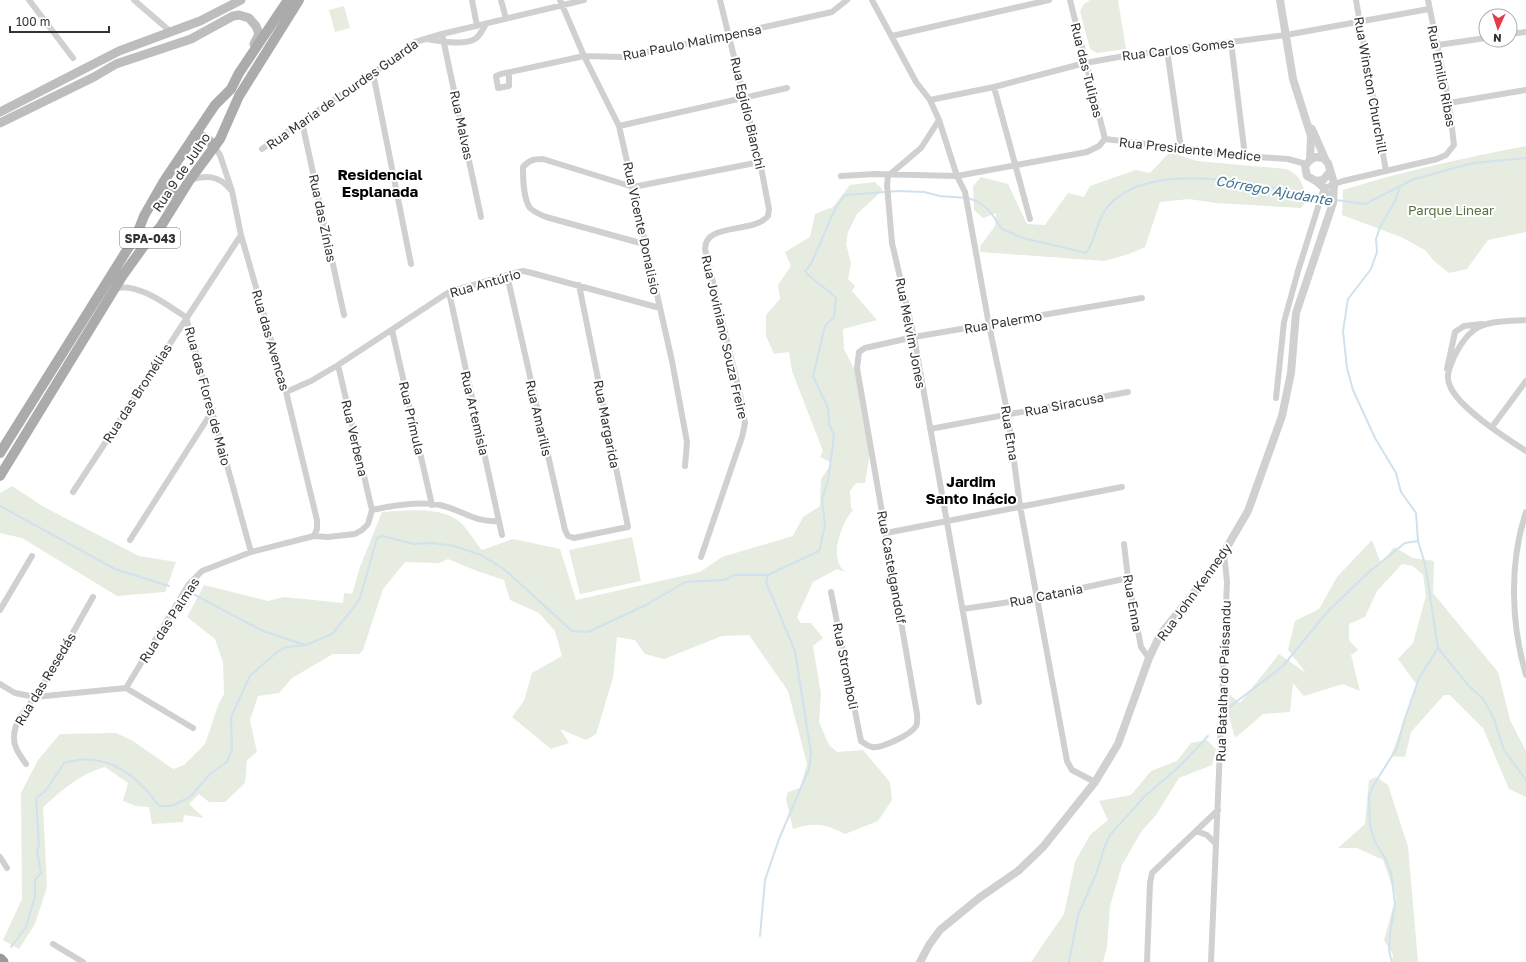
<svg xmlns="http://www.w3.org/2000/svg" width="1526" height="962" font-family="'Golos Text',sans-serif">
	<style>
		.green { fill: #e6ecdf }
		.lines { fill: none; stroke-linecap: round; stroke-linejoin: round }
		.stream { stroke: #cfe2ee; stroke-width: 2 }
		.minor { stroke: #d0d0d0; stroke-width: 6 }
		.tertiary { stroke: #d0d0d0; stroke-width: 8 }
		.secondary { stroke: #bdbdbd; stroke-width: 9 }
		.primary { stroke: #ababab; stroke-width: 10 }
		.motorway { stroke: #9a9a9a; stroke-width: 11 }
		.labels { text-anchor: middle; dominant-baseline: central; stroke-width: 4; stroke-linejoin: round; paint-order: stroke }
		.shield { fill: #fff; stroke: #707070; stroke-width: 1 }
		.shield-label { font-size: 12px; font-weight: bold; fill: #333 }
		.street-label { font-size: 13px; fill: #333; stroke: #fff }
		.park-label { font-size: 13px; fill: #56703f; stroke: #fff }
		.water-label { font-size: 14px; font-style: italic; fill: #3f7597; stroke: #fff }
		.quarter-label { font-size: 15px; font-weight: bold; fill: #000; stroke: #fff }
	</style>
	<rect width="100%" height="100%" fill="#fff"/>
	<!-- green -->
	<path class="green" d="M1090 0H1118L1126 49 1097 53 1090 49 1080 11 1084 4Z
		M344 6 350 28 335 32 329 10Z
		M1526 146V232L1488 240 1467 269 1449 273 1434 261 1425 250 1401 237 1342 215 1343 190C1403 171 1464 158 1526 146Z
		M1170 152 1197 161 1286 169C1301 175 1303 185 1307 200L1301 208 1216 203 1189 199 1160 202 1145 247 1129 254 1104 261 980 252 981 245 995 226 996 213 983 218 974 210 973 186 981 177 1008 184 1027 224 1045 225 1068 193 1084 197 1090 186 1136 170 1150 173Z
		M875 182 883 190 857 214 848 232 846 244 851 263 848 279 855 286 852 291 877 320 843 329 844 349 862 385 872 442 865 483H856L850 491 851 508 853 510C841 524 828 558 845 572L837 569 813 582 797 617 801 623H811L823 638 813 646 821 694 819 722 829 745 837 752 863 750 890 782 892 800 878 821 845 834C824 824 816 822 793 829L786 799 788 792 800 788 807 764 788 691 749 635 722 636 664 659 645 654 635 640 617 637 613 678 596 734 586 740 560 729 569 743 551 749 512 717 524 701 532 673 562 656 555 631 539 613 510 600 504 580 477 571 448 559 439 563 405 562 383 589 363 650 359 654H333L292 678 279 693 258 696 250 720 257 752 247 760 245 783 225 802H209L199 794 189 804 204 818 184 815 183 822 152 824 149 807 136 806 123 801 128 783 105 767C78 775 64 789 43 807L47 887 35 924 19 949 3 940 22 899 21 793 38 760 60 734 116 733 133 741 173 769 184 765 205 744 219 703 224 694 223 662 215 639 187 617 204 585 268 601 284 597 343 603 344 593 352 594 360 567 382 512C405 511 435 506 456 519 464 523 475 542 482 550L513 539 560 549 576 600 700 572 722 557 793 536 803 517 820 506 821 479 832 463 820 457 823 451 792 371 789 352 774 354 766 336V315L780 299 778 285 791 266 785 252 810 237 815 214 833 207 850 185Z
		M12 486 44 507 139 556 176 562 165 592 117 596 22 538 0 533V493Z
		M632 537 641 581 580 594 569 550Z
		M1372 540 1381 564 1394 547 1413 558 1434 561 1433 593 1498 672 1510 720 1526 751V797L1509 789 1483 728 1450 695H1444L1411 732 1405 757 1391 756 1417 685 1398 659 1413 643 1426 596 1423 575 1413 566 1402 564 1377 591 1365 617 1349 624V640L1358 650 1351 655 1360 691 1343 684 1304 696 1293 683 1290 712 1263 714 1235 738 1228 713 1226 692 1240 703 1279 654 1306 673 1288 650 1295 621 1319 609 1337 577Z
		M1207 740 1216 749 1212 765 1179 778 1156 815 1141 832 1122 865 1110 906 1107 947 1103 962H1031L1064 914 1075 862 1090 835 1108 820 1099 801 1131 795 1151 771 1177 761 1191 743Z
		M1376 777 1388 785 1408 847 1418 962H1392L1393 955 1384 940 1396 897 1383 860 1357 848H1338L1365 824 1369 780Z"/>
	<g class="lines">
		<!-- stream -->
		<path class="stream" d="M1400 187 1395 201 1380 227 1376 239 1377 252 1371 269 1348 299 1343 331 1347 368 1353 390 1375 438 1396 473 1401 492 1416 513 1418 541 1425 564 1438 648 1468 685 1484 700 1494 719 1504 750 1526 780
			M1336 200 1365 204 1412 180 1447 170 1473 163 1526 158
			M0 506 115 569 169 586
			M193 594 263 631 305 645
			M1228 708 1283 666 1327 612 1370 571 1405 543 1418 541
			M760 936 765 880 779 839 809 769 811 753 795 651 766 582 768 575
			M11 947 26 927 35 897V880L41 873 37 850 39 845 36 799 47 789 64 763C105 750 136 774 159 806H171L190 797 210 774 227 762 232 749 231 717 250 676 278 651 287 647 306 645 332 634 351 611 360 598 377 538 383 536 414 544 432 543 454 546 481 555 504 569 572 631 588 632 646 605 685 582 724 580 735 575H768L819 551 825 526 822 499 828 481 834 436 829 424 828 408 813 376 825 326 834 317 836 298C827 288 813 282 805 271L811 264 835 209 845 195 899 191 924 192 940 196 967 198 977 201 989 210 1002 229 1023 238 1086 253C1097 239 1096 218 1110 204 1148 164 1236 180 1283 190 1295 193 1307 197 1319 199
			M1069 962 1078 915 1097 872 1104 848 1110 835 1144 797 1182 764 1208 736
			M1392 962 1389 951 1390 934 1395 904 1391 872 1385 858 1375 842 1370 826 1369 796 1373 786 1397 748 1404 721 1419 678 1438 648"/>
		<!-- minor -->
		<path class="minor" d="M29 0 73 58
			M134 0 171 32
			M472 0 477 26
			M501 0 506 19
			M560 0 584 56 619 126 672 361 687 442 685 466
			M872 0 916 82 930 100 939 120 957 176 965 192 989 325 1008 415 1020 506 1067 761 1072 770 1095 782
			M1070 0 1105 139
			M1356 0 1386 171
			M442 34 481 217
			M1510 34 1526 32
			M892 36 1049 0
			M426 39C438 41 464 46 475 39 480 36 483 29 486 24
			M1231 42 1245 156
			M1438 45 1486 38
			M1167 50 1181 148
			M373 73 411 264
			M509 73V86L498 88 496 76 501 74 584 56 622 57 729 35 832 12 847 0
			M994 87 1030 219
			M930 100 994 87 1085 63 1130 55 1286 35 1429 9
			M1449 103 1526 90
			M939 120 921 148 888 176 887 185 892 243 914 337 979 702
			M302 122 344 315
			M619 126 787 88
			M214 146 220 155 232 191 241 235 286 392 317 520V529L314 536
			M262 149 392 60 415 42 442 34 584 0
			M841 176 875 174 957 176 1087 152 1099 146 1105 139 1245 156 1288 159 1306 164
			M190 180C206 175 218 175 230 189
			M644 244 546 217C541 215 534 212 530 208 523 198 523 178 523 167 529 160 534 159 543 159L633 187 760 162
			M507 275 565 530 568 536 574 538 628 527 579 285
			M114 289C137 281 168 306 186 317L251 552
			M449 292 502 535
			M1526 320C1488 322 1472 320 1454 357 1450 367 1445 376 1450 386 1459 408 1506 438 1526 451
			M392 330 432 505
			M338 365 372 510
			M1447 369 1455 332 1464 326 1482 324
			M286 392 311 381 338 365 449 292 514 273 523 271 532 273 660 308
			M1276 398 1284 322 1298 271 1324 188 1343 181 1437 159 1446 155 1454 145 1449 103 1428 0
			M1492 427 1526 381
			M930 429 1128 392
			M73 492 241 235
			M1526 512C1509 563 1511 624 1526 675
			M886 533 1122 487
			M130 540 213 410
			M1124 544 1128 578 1141 647 1149 658
			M701 557 742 437 745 423 741 399 705 249C705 222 754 234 768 216L769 209 760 162 720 0
			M831 592 861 741C865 744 867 746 872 747 881 749 912 734 916 726 918 723 917 717 917 714L857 368 859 352 865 348 914 337 1142 298
			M963 609 1036 598 1128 578
			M0 610 32 556
			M0 684 15 693 35 697 126 688 193 728
			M126 688 189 584 202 571 251 552 314 536 328 537 355 534 362 530 368 524 372 510C394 505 418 501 440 505 462 510 475 523 499 521
			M26 764C20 755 13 747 14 736 15 719 26 710 35 697 56 665 74 630 93 597
			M1196 831 1207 835 1215 843
			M0 857 7 868
			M53 944 83 962
			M1147 962 1150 883 1152 873 1218 810
			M1211 962 1227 582 1224 552"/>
		<!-- tertiary -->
		<path class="tertiary" d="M1280 0 1293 79 1311 136 1310 160
			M1312 129 1326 161
			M1316 181 1324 188 1331 206
			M920 962 929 945 940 930 979 898 1018 871 1043 847 1095 782 1118 744 1149 658 1160 635 1217 564 1248 511 1282 416 1291 373 1296 313 1333 203 1334 183 1328 163 1323 158 1316 157 1310 160 1305 166 1307 176 1316 181 1323 180 1330 172"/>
		<!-- secondary -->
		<path class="secondary" d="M0 112 119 51 200 21 241 0
			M0 123 94 77 116 64 191 39 233 16 239 15 249 18 256 26 259 34 254 44"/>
		<!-- primary -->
		<path class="primary" d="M195 134 206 138 214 146
			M164 181 166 189 170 194 182 192
			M0 453 137 234 144 216 164 181 215 105 231 89 239 73 288 0
			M0 476 123 275 146 243 161 226 189 181 220 139 239 96 299 0"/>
		<!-- motorway -->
		<path class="motorway" d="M0 959 3 962"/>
	</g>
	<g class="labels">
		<!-- shield labels -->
		<rect class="shield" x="120" y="228" width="60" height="20" rx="3"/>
		<g class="shield-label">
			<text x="150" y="238">SPA-043</text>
		</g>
		<!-- street labels -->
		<g class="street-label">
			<text transform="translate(692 42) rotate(-11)">Rua Paulo Malimpensa</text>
			<text transform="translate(1178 49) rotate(-7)">Rua Carlos Gomes</text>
			<text transform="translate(1087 70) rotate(76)">Rua das Tulipas</text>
			<text transform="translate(1442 76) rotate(79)">Rua Emilio Ribas</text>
			<text transform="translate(1371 85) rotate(80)">Rua Winston Churchill</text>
			<text transform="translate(342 94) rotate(-35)">Rua Maria de Lourdes Guarda</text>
			<text transform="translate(748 113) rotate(77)">Rua Egidio Bianchi</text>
			<text transform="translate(462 125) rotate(78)">Rua Malvas</text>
			<text transform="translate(1190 149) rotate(6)">Rua Presidente Medice</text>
			<text transform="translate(181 172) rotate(-56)">Rua 9 de Julho</text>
			<text transform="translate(323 218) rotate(78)">Rua das Zínias</text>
			<text transform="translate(642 228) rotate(78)">Rua Vicente Donalisio</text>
			<text transform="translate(485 283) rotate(-16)">Rua Antúrio</text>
			<text transform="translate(1003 322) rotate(-10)">Rua Palermo</text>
			<text transform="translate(911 333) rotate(79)">Rua Melvim Jones</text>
			<text transform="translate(725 337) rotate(77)">Rua Joviniano Souza Freire</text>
			<text transform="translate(271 340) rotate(74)">Rua das Avencas</text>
			<text transform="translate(137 393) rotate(-57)">Rua das Bromélias</text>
			<text transform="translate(208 396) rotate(75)">Rua das Flores de Maio</text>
			<text transform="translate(1064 404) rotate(-11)">Rua Siracusa</text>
			<text transform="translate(475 413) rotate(77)">Rua Artemisia</text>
			<text transform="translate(412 418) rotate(77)">Rua Prímula</text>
			<text transform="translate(539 418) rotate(77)">Rua Amarilis</text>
			<text transform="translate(607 424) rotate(79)">Rua Margarida</text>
			<text transform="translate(1010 433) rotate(81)">Rua Etna</text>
			<text transform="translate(355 438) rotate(77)">Rua Verbena</text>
			<text transform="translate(892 567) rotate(80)">Rua Castelgandolf</text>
			<text transform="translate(1194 592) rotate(-54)">Rua John Kennedy</text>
			<text transform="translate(1046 595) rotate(-11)">Rua Catania</text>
			<text transform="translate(1133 603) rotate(80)">Rua Enna</text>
			<text transform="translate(169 620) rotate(-57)">Rua das Palmas</text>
			<text transform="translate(846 666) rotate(79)">Rua Stromboli</text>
			<text transform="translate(45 679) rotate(-59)">Rua das Resedás</text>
			<text transform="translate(1223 681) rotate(-88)">Rua Batalha do Paissandu</text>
		</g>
		<!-- park labels -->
		<g class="park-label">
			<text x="1451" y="210">Parque Linear</text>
		</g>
		<!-- water labels -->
		<g class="water-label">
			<text transform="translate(1274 190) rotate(10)">Córrego Ajudante</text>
		</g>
		<!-- quarter labels -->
		<g class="quarter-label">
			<text x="380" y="174">Residencial<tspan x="380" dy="17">Esplanada</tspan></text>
			<text x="971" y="481">Jardim<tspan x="971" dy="17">Santo Inácio</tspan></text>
		</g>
	</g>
	<!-- north arrow -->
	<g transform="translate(1498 28) rotate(183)"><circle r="19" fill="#ffffff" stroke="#adadad"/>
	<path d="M0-3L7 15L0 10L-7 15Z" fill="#e63946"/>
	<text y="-6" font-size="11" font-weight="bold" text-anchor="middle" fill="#333333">N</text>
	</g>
	<!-- scale -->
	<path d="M10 26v6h99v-6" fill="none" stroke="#333333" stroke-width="2"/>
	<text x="16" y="26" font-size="12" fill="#333333" stroke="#ffffff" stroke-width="3" paint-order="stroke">100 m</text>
</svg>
